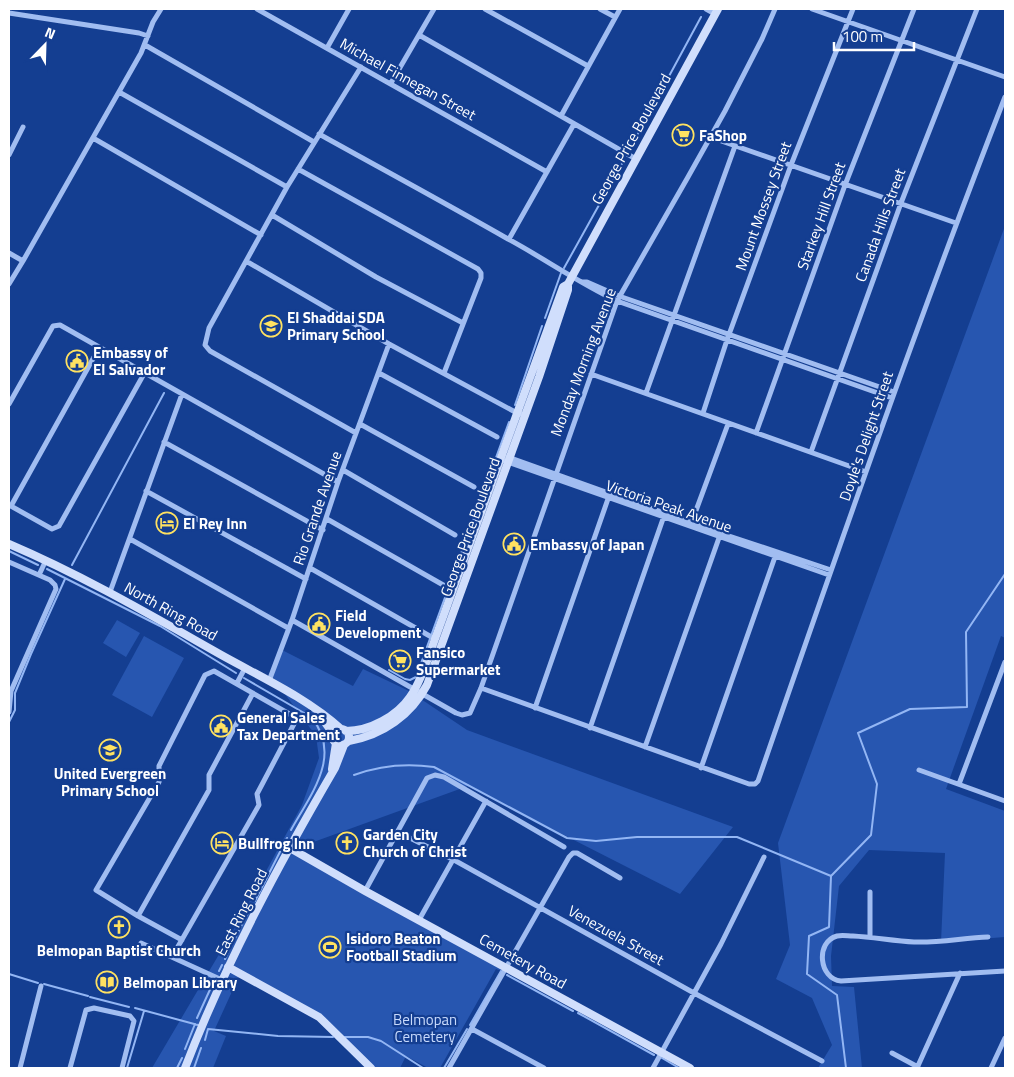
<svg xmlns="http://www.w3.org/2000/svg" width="1014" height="1077" font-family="'Titillium Web',sans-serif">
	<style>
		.green { fill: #2756b0 }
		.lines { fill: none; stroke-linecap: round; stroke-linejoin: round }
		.stream { stroke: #93b6f4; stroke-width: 2 }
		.street { stroke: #a1bdf1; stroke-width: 5 }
		.secondary { stroke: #d0defc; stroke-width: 8 }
		.labels { text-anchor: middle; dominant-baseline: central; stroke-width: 4.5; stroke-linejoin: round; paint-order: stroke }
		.street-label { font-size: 15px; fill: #fff; stroke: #143e91 }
		.poi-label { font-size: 15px; font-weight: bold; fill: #fff; stroke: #143e91; text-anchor: start }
		.park-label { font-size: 15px; fill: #c8dafc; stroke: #143e91 }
	</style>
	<rect width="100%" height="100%" fill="#143e91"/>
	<!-- green -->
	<path class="green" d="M1005 226V638L1001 636 946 789 1005 811V937L941 942 945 853 869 850 839 886 831 956 832 986 854 987 862 1068H818L832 1045 812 998 776 979 790 945 778 843Z
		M117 620 140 633 126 657 103 643Z
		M144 636 184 658 152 717 112 695Z
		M282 650 353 686 363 669 409 691 467 730 733 827 680 894 468 786 297 848 506 968 504 972 496 969 440 1068H428L406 1056 400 1068H374L320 1016 240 974 214 1031 226 1036 213 1068H152L241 917 302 805 319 758 316 736 273 678Z"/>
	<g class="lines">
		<!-- stream -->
		<path class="stream" d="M628 152 701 17
			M564 268 624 160
			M545 318 561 273
			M515 405 542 326
			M9 551 38 565
			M72 565 164 393
			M47 569 160 626 236 673
			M389 670 405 679 410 680 416 677 509 422
			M244 678 311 717C343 755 311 794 291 830
			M9 722 15 710V693L31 654 65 579
			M354 775C381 765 406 763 434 767L567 838 596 841 637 837H737L831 876
			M255 901 287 838
			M233 942 252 905
			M225 959 230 947
			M219 971 222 965
			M9 974 38 983
			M507 975 573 1011
			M44 984 88 996
			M90 997 129 1007
			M135 1008 198 1025
			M578 1013 654 1055
			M197 1018 213 983
			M470 1025 501 971
			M345 1037H368L381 1041 423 1068
			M205 1040 208 1029 278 1036 333 1037
			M185 1049 195 1024
			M662 1058 679 1068
			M127 1068 144 1011
			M177 1068 182 1058
			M194 1068 201 1048
			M444 1068 467 1029
			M846 1068 837 995 807 974 809 936 829 927 831 876 871 835 877 784 858 733 910 709 967 707 966 632 1005 574"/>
		<!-- street -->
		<path class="street" d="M257 9 547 172
			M485 9 588 66
			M600 9 615 17
			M706 9 715 14
			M812 9 1005 77
			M9 13 139 33 148 36
			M419 35 636 159
			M145 45 314 142
			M327 48 349 9
			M391 83 434 9
			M119 92 287 187
			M561 116 620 9
			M319 134C382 169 445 203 508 239 545 259 579 283 617 301L892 398
			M710 137 956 223
			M93 138 261 235
			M9 155 23 127
			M298 169 478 269 481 273V278L444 373
			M272 215 376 277 463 323
			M509 239 574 124
			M9 253 23 261
			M246 261 389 344 517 413 525 415
			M582 282H587L619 296 894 392
			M9 284 23 261 141 53 153 22 161 9
			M379 373 497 437
			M591 374 866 472
			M646 393 735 146
			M9 404 53 326 60 325 338 482
			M703 413 727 340 791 165 853 9
			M360 424 474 487
			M356 433 210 351 205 345 209 328 287 187 361 67
			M756 433 845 185 914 9
			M164 442 323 530
			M811 452 901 203 977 9
			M508 457 720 533 831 570
			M505 461 829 575
			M343 470 455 535
			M146 491 306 579
			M9 505 52 529 59 526 145 372
			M11 506 99 348
			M327 519 452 590
			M691 524 728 424
			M130 539 288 628
			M9 562 50 580 55 585 56 589 11 691 9 712
			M310 568 435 639
			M39 575 46 560
			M110 592 182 394
			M292 620 456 713 462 715 470 713 481 688 617 301 688 177 725 111 762 39 775 9
			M269 681 292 620 338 482 389 344
			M237 683 245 668
			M481 688 749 784H755L758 781C837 552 917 323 1005 97
			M535 708 609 496
			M590 728 664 516
			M645 747 720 535
			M701 768 776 554
			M919 770 1005 801
			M959 784 1005 662
			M398 832 454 860 694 993 822 1061
			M365 891 427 778 435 775 444 777 564 847
			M138 916 209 790V775L253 693
			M419 920 486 801
			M870 937V892
			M988 937C963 938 939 943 914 942 894 941 873 937 853 936 848 936 842 935 837 936 815 942 819 979 841 981L1005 971
			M141 943 222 980
			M172 957 259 805 257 794 295 722 293 716 214 671 205 675 159 766V782L96 890 138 916 182 940
			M472 1029 544 1068
			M892 1053 918 1067
			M20 1068 41 986
			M70 1068 86 1010 94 1008 130 1016 134 1021 122 1068
			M449 1068 569 857 573 853H577L620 878
			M653 1068 721 944 764 857
			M917 1068 960 973
			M991 1068 1005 1038"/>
		<!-- secondary -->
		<path class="secondary" d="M9 544C84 576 154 617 225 657 265 679 308 699 341 729
			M321 717 334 735
			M333 737a8 8 0 1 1 16 0a8 8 0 1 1-16 0Z
			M346 731C370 731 397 716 410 697 416 689 419 681 423 672L563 287 568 284 718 9
			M349 741C383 735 411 715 427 685L539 377 568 290V286
			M332 769 336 743
			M290 848 365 891 690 1068
			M228 967 319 1017 371 1068
			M185 1068C225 964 279 864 335 768L344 745"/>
	</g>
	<!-- icons -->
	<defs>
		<g id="supermarket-ring" transform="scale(1.125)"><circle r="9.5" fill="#143e91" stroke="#ffe261" stroke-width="1.5"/><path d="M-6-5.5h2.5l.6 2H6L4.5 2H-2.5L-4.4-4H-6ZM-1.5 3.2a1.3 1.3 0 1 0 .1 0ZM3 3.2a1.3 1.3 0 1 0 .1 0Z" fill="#ffe261"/></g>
		<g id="school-ring" transform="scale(1.125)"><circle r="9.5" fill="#143e91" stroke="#ffe261" stroke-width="1.5"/><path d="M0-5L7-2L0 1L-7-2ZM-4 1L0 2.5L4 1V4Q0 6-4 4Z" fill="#ffe261"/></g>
		<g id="civic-ring" transform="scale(1.125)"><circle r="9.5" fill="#143e91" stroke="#ffe261" stroke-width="1.5"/><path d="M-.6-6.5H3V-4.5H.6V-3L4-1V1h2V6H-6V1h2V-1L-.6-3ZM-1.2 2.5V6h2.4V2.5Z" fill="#ffe261"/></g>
		<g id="hotel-ring" transform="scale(1.125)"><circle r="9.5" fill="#143e91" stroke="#ffe261" stroke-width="1.5"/><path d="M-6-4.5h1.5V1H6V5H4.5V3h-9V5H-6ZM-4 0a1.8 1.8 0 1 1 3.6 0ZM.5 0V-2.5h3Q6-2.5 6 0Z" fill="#ffe261"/></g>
		<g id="church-ring" transform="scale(1.125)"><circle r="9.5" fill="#143e91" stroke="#ffe261" stroke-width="1.5"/><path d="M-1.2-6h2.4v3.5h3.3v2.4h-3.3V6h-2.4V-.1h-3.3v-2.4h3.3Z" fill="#ffe261"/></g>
		<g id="stadium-ring" transform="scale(1.125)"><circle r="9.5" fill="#143e91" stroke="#ffe261" stroke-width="1.5"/><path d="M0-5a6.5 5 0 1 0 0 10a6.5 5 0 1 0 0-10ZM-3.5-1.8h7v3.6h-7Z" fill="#ffe261"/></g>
		<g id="library-ring" transform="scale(1.125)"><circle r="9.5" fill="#143e91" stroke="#ffe261" stroke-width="1.5"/><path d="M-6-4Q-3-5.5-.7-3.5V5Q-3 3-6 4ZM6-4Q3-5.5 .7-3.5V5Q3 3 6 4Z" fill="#ffe261"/></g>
	</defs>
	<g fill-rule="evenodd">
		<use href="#supermarket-ring" x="683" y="135"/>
		<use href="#school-ring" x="271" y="326"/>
		<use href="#civic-ring" x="77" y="361"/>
		<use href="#hotel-ring" x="167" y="523"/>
		<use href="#civic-ring" x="514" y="544"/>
		<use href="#civic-ring" x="319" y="624"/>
		<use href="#supermarket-ring" x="400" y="661"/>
		<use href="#civic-ring" x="221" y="726"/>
		<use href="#school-ring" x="110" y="750"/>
		<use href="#hotel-ring" x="222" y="843"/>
		<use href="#church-ring" x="347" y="843"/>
		<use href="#church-ring" x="119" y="927"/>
		<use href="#stadium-ring" x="330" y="947"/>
		<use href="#library-ring" x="107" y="982"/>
	</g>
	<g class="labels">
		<!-- street labels -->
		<g class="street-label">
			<text transform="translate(408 79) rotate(29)">Michael Finnegan Street</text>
			<text transform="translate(631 139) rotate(-61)">George Price Boulevard</text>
			<text transform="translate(763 206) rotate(-70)">Mount Mossey Street</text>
			<text transform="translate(821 216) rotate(-70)">Starkey Hill Street</text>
			<text transform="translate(880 225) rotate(-70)">Canada Hills Street</text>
			<text transform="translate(583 362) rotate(-69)">Monday Morning Avenue</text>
			<text transform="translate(866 436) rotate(-71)">Doyle's Delight Street</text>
			<text transform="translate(669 506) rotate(19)">Victoria Peak Avenue</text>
			<text transform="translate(317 508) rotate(-71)">Rio Grande Avenue</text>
			<text transform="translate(470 527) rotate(-70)">George Price Boulevard</text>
			<text transform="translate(171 611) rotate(29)">North Ring Road</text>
			<text transform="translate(241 912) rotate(-63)">East Ring Road</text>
			<text transform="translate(616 935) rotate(29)">Venezuela Street</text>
			<text transform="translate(523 961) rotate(29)">Cemetery Road</text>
		</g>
		<!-- poi labels -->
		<g class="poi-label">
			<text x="699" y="135">FaShop</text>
			<text x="287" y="317">El Shaddai SDA<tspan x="287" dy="17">Primary School</tspan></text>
			<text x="93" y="352">Embassy of<tspan x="93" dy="17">El Salvador</tspan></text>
			<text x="183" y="523">El Rey Inn</text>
			<text x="530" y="544">Embassy of Japan</text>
			<text x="335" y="615">Field<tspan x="335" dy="17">Development</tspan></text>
			<text x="416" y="652">Fansico<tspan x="416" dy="17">Supermarket</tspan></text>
			<text x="237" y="717">General Sales<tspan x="237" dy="17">Tax Department</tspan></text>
			<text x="110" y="773" text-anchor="middle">United Evergreen<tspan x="110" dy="17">Primary School</tspan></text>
			<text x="363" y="834">Garden City<tspan x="363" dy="17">Church of Christ</tspan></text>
			<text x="238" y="843">Bullfrog Inn</text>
			<text x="346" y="938">Isidoro Beaton<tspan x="346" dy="17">Football Stadium</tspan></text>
			<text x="119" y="950" text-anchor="middle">Belmopan Baptist Church</text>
			<text x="123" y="982">Belmopan Library</text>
		</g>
		<!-- park labels -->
		<g class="park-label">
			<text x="425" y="1019">Belmopan<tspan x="425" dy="17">Cemetery</tspan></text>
		</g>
	</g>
	<!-- border -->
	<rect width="1014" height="1077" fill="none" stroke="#ffffff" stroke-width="20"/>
	<!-- north arrow -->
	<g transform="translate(45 45) rotate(23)" stroke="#143e91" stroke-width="4" paint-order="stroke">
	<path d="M0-4L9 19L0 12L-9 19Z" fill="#ffffff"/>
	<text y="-8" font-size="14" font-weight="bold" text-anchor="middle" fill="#ffffff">N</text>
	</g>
	<!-- scale -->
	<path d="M834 42v8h80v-8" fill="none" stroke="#ffffff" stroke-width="2.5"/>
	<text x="842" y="42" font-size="15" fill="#ffffff" stroke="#143e91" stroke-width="4" paint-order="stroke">100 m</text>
</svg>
